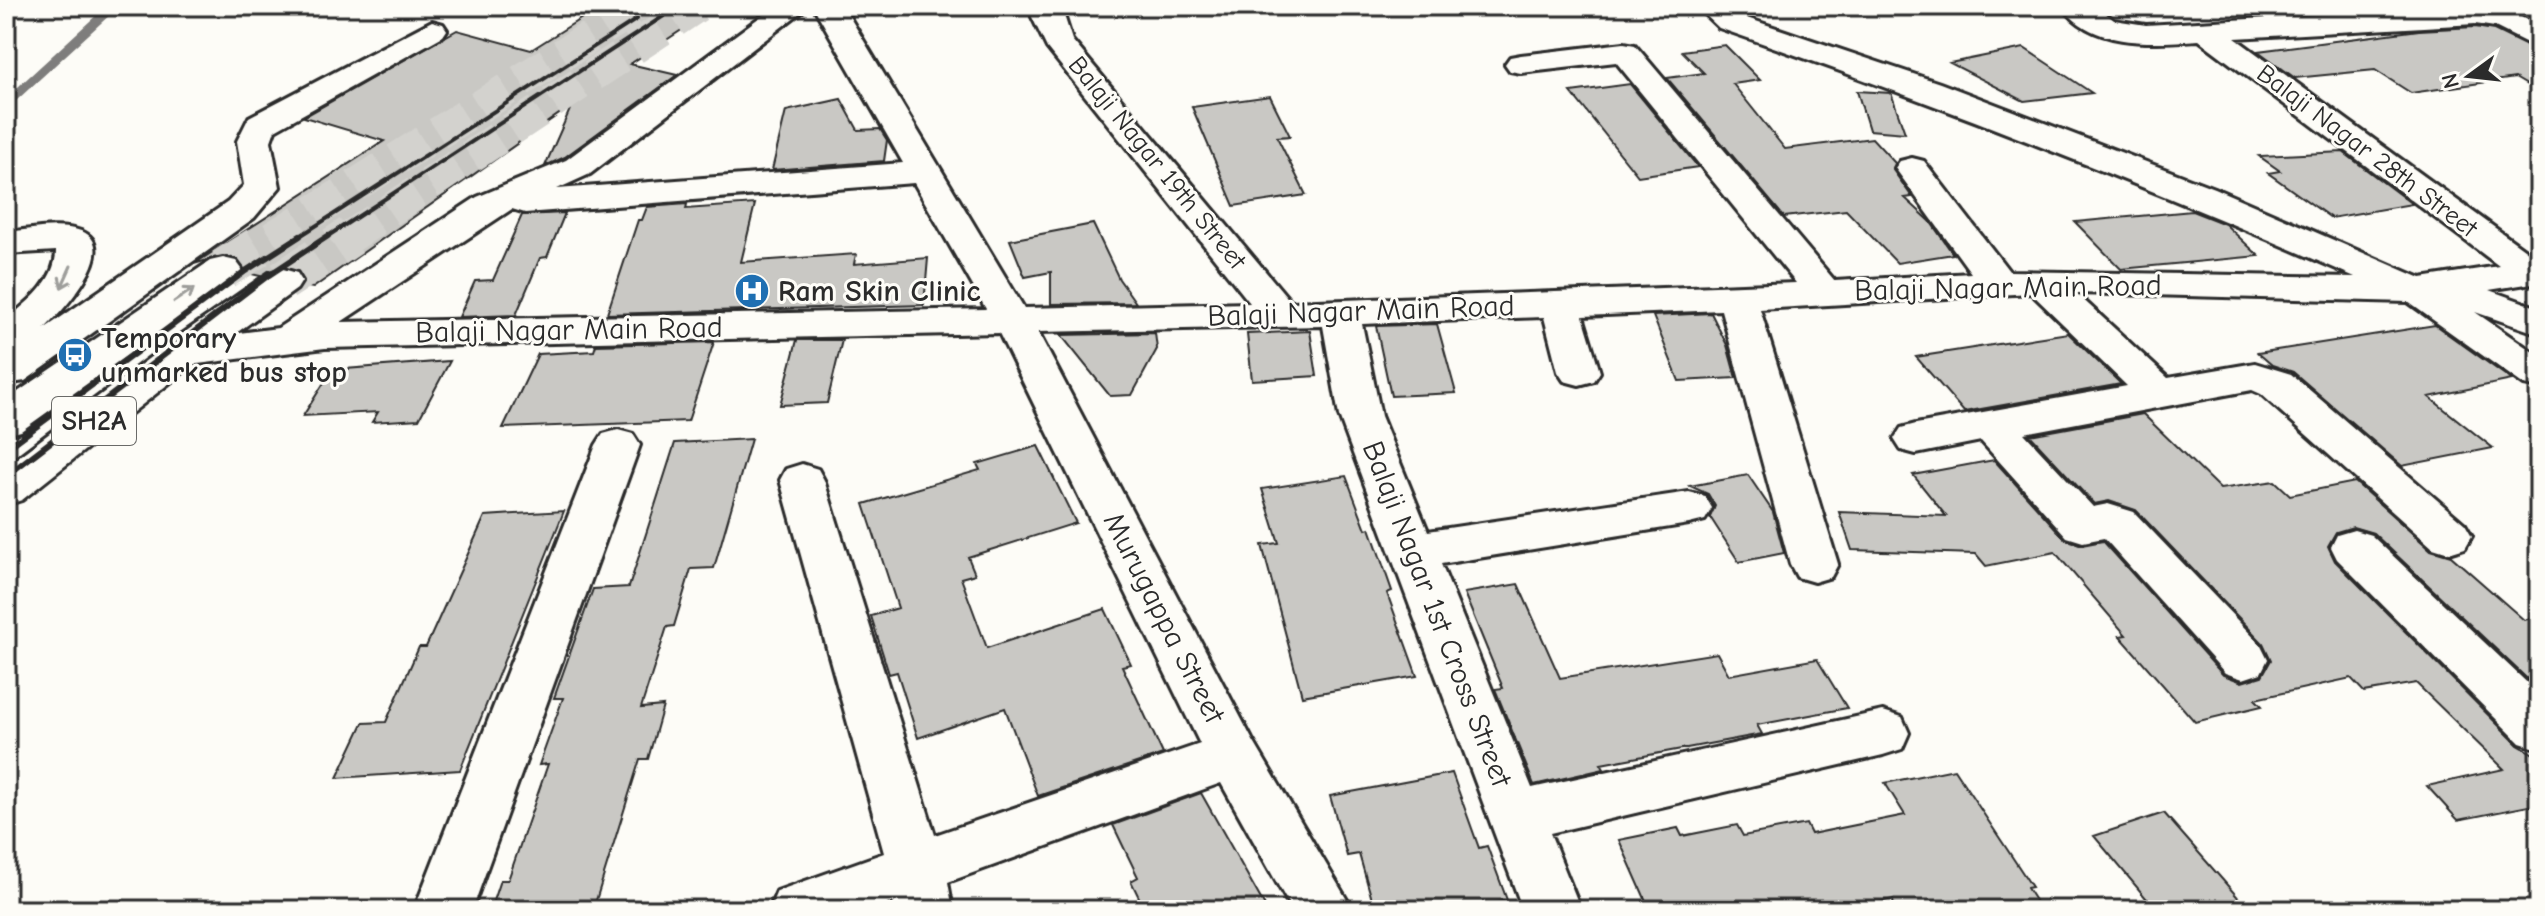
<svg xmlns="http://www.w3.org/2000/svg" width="2545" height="916" font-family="'Comic Neue',sans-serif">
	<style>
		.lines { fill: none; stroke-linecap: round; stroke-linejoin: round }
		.stream { stroke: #7e7d7b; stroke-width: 9 }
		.building { fill: #c9c8c4; stroke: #2b2b2b; stroke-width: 2 }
		.major-tunnel-far1 { stroke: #d3d2ce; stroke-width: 33; stroke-dasharray: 33 16; stroke-linecap: butt }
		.major-tunnel { stroke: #d3d2ce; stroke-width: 41; stroke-dasharray: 41 21; stroke-linecap: butt }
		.minor-casing { stroke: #2b2b2b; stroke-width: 6 }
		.major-casing { stroke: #2b2b2b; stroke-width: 6 }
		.minor { fill: #fdfcf7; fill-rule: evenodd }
		.major { fill: #fdfcf7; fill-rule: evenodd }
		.rail-far1 { stroke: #2b2b2b; stroke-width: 4 }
		.rail { stroke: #2b2b2b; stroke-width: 6 }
		.oneway { stroke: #9e9e9b }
		.labels { text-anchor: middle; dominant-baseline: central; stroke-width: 6; stroke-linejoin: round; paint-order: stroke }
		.far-street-label { font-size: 26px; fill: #2b2b2b; stroke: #fdfcf7 }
		.shield { fill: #fdfcf7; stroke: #6a6a68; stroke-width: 2 }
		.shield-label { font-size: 28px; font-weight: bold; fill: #2b2b2b }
		.street-label { font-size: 30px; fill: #2b2b2b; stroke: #fdfcf7 }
		.poi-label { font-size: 30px; font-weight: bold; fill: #2b2b2b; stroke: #fdfcf7; text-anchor: start }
	</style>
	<rect width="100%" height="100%" fill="#fdfcf7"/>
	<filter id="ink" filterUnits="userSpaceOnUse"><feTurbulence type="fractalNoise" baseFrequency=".0125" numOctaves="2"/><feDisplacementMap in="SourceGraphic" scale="16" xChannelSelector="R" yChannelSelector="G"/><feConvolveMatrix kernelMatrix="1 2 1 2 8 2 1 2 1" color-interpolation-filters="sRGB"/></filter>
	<g filter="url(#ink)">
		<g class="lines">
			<!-- stream -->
			<path class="stream" d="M6 104 113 6"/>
		</g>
		<!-- building -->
		<path class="building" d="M601 6H718L630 64 677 75 565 157 545 166 572 105 313 288 302 286 305 279 300 271 284 266 260 276 243 272 244 267 238 259 224 255 194 264 384 141 304 117 457 30 531 50Z
			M2475 27 2494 30 2539 52V92L2515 78 2411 93 2375 70 2295 78 2258 51 2419 30Z
			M1725 45 1760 80 1733 84 1785 149 1872 138 1895 163 1893 170 1912 197 1905 198 1930 221 1953 254 1897 263 1846 210 1784 217 1667 78 1704 73 1682 51Z
			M2024 48 2092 93 2024 101 1950 63Z
			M1630 84 1698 167 1638 176 1571 92Z
			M1857 91 1891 93 1905 133 1869 130Z
			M1270 96 1290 136 1277 137 1306 195 1234 206 1192 107Z
			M841 99 858 130 880 129 887 140 884 161 772 170 786 111Z
			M2343 152 2412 204 2331 218 2268 173 2280 171 2259 156Z
			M687 204 686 209 755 204 741 262 856 254 854 264 928 258 924 305 607 314 638 220H642L647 207Z
			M2192 211 2225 224 2259 256 2121 269 2075 222Z
			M565 213 547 257 540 258 516 315 459 317 475 281 493 280 522 215Z
			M1093 224 1119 279 1136 303 1051 304V272L1025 277 1010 240Z
			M1711 313 1727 345 1736 378 1679 381 1653 316Z
			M1437 324 1456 393 1391 396 1376 326Z
			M2435 325 2512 380 2429 397 2493 448 2402 466 2293 372 2272 365 2258 353Z
			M1310 331 1317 376 1252 380 1247 334Z
			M1155 333 1157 349 1132 395 1110 396 1061 335Z
			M2068 333 2121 384 1964 412 1916 357Z
			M797 340H842L827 403 780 405Z
			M714 342 688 421 503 428 538 354 594 351 596 345Z
			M450 361 419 419 372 422 378 412 303 416 332 370Z
			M2143 414 2220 489 2275 481 2290 495 2355 482 2431 550 2451 556 2524 620 2539 617V690L2373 533 2353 527 2336 532 2328 546 2335 561 2518 745 2539 757V804L2458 820 2427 786 2504 769 2416 683 2364 692 2351 678 2255 699 2262 706 2195 722 2120 636 2126 635 2055 552 1986 566 1976 554 1852 550 1839 512 1946 516 1913 475 1994 460 2065 539 2082 545 2103 541 2223 675 2242 682 2262 676 2271 660 2263 643 2136 510 2109 501 2094 504 2030 435Z
			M751 439 714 568 691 569 674 626 667 627 641 708 663 706 648 759H640L593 910H490L500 880H508L548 764 539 765 563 698H554L593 589 629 587 675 443Z
			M1038 446 1076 523 968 557 975 574 961 578 987 648 1105 609 1131 664 1122 666 1163 754 1038 796 1005 708 918 738 897 672 889 674 871 616 898 608 864 504 980 470 977 464Z
			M1748 475 1773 512 1784 553 1739 562 1710 517 1715 506 1708 494 1690 486Z
			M1346 476 1366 529 1370 528 1392 591 1387 593 1417 676 1302 696 1262 545 1279 543 1262 489Z
			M564 511 460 770 337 778 363 723 386 722 419 647H426L485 516Z
			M1518 584 1560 678 1717 653 1729 675 1817 659 1847 708 1757 725 1762 734 1601 764 1604 769 1534 785 1495 689 1503 688 1464 593Z
			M1954 769 2032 887 2027 888 2041 910H1894L1893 899 1842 910H1650L1619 840 1678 828 1682 836 1737 825 1743 836 1806 824 1811 834 1905 815 1885 783Z
			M1452 773 1479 848 1487 846 1507 900 1458 910H1375L1359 854 1347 856 1330 796Z
			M1201 793 1267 910H1145L1131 881 1138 877 1113 825Z
			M2164 813 2249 910H2156L2094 836Z"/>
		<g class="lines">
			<!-- major-tunnel-far1 -->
			<path class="major-tunnel-far1" d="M272 238 639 6
				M348 238 697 6"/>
			<!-- major-tunnel -->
			<path class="major-tunnel" d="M223 269 275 236
				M283 281 351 236"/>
			<!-- minor casing -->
			<g class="minor-casing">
				<path id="minor" d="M775 6H809L590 174 557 189 903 163 813 6H843L1024 308 1250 303 1047 48 1032 17 1031 6H1061L1072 40 1291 302 1796 283 1616 62 1521 73 1510 71 1505 64 1510 57 1521 55 1624 43 1635 45 1835 281 1971 273 1895 168 1900 161 1912 158 1924 161 2009 271 2355 277C2146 185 1935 103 1719 28L1696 6H1729L1741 16 1940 83 2214 188 2421 278 2499 266 2199 40C2153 43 2092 49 2062 6H2096L2114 20 2146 25 2475 6 2514 13 2539 27V49L2495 27 2475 24 2235 38 2539 260V282L2489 290 2539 308V334L2475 312 2539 356V388L2524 385 2408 302 2076 293 2168 378 2255 363 2291 374 2465 524 2472 536 2465 548 2449 553 2433 548 2261 394 2252 390 2024 433 2093 507 2108 504 2134 512 2261 645 2268 659 2261 673 2243 679 2225 673 2104 538 2083 542 2067 537 1981 441 1916 454 1901 450 1894 439 1901 428 1916 424 2127 386 2031 293 1760 309 1838 564 1831 577 1814 582 1797 577 1790 564 1721 310 1583 316 1600 372 1594 381 1579 385 1564 381 1558 372 1544 317 1362 324 1381 416 1428 531 1689 492 1705 496 1712 508 1705 520 1689 524 1441 564 1532 788 1883 711 1902 717 1909 733 1902 749 1883 755 1550 833 1581 910H1523L1339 416 1323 326 1038 332 1252 739 1353 910H1292L1221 783 948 882 953 910H895L893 902 872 910H769L777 891 884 853 780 480 786 469 802 464 818 469 824 480 935 835 1200 744 999 333 325 348 182 366 168 362 162 353 168 344 182 340 278 328 477 197 566 160ZM914 183 986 309 341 322 512 209 525 213Z
					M432 21 443 24 447 30 443 36 275 130 271 141 280 187 254 218 25 381 6 384V355L12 351 6 353V320C28 302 56 281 56 251L6 254V232C29 230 59 223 81 231 124 247 59 315 44 329L228 202 244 185 237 141 249 117Z
					M618 430 633 434 640 445 472 910H414L596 445 603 434Z
					M2354 530 2371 535 2539 694V749L2520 743 2337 559 2331 547 2337 535Z"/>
			</g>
			<!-- major casing -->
			<g class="major-casing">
				<path id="major" d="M223 258 236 261 242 269 236 277 21 431 6 435V400L210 261Z
					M283 269 297 273 302 281 297 289 196 362 22 500 6 505V466L168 344 269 273Z"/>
			</g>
			<!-- minor -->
			<use href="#minor" class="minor"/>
			<!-- major -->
			<use href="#major" class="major"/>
			<!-- rail-far1 -->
			<path class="rail-far1" d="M297 238 637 19
				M325 238 679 6"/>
			<!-- rail -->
			<path class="rail" d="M6 449 244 272 300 236
				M6 476 266 277 328 236"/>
		</g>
		<!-- one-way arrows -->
		<defs><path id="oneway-shaft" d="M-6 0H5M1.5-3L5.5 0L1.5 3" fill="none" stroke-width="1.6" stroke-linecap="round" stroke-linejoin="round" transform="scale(2)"/></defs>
		<g class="oneway">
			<use href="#oneway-shaft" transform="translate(66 277) rotate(114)"/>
			<use href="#oneway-shaft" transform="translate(184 295) rotate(-34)"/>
		</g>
	</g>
	<!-- icons -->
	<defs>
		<g id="hospital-disc" transform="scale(1.8)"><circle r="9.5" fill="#1f6fb2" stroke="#fdfcf7"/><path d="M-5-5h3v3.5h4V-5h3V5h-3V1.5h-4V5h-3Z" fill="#fff"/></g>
		<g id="bus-disc" transform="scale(1.8)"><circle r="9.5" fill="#1f6fb2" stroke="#fdfcf7"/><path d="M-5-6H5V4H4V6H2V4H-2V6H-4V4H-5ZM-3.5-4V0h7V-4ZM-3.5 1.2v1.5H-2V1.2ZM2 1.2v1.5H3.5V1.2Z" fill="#fff"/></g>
	</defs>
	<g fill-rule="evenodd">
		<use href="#hospital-disc" x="752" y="291"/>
		<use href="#bus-disc" x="75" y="355"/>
	</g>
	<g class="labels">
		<!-- far-street labels -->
		<g class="far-street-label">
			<text transform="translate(2367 151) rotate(37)">Balaji Nagar 28th Street</text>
			<text transform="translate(1157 163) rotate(51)">Balaji Nagar 19th Street</text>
		</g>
		<!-- shield labels -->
		<rect class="shield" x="52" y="397" width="84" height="48" rx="6"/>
		<g class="shield-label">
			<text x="94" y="421">SH2A</text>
		</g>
		<!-- street labels -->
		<g class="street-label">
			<text transform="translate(2008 288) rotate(-1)">Balaji Nagar Main Road</text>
			<text transform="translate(1361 311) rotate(-2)">Balaji Nagar Main Road</text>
			<text transform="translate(569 330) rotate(-1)">Balaji Nagar Main Road</text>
			<text transform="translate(1437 614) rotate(69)">Balaji Nagar 1st Cross Street</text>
			<text transform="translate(1164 618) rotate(63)">Murugappa Street</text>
		</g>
		<!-- poi labels -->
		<g class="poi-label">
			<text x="778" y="291">Ram Skin Clinic</text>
			<text x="101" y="338">Temporary<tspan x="101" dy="34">unmarked bus stop</tspan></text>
		</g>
	</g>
	<!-- margin -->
	<rect width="2545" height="916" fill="none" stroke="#fdfcf7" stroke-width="32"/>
	<rect x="16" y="16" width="2513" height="884" fill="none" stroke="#2b2b2b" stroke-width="3" filter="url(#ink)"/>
	<!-- north arrow -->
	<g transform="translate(2469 76) rotate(255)" stroke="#fdfcf7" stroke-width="6" paint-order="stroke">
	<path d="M0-6L14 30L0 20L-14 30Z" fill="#2b2b2b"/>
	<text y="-12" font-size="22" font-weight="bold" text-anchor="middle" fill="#2b2b2b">N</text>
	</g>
</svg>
